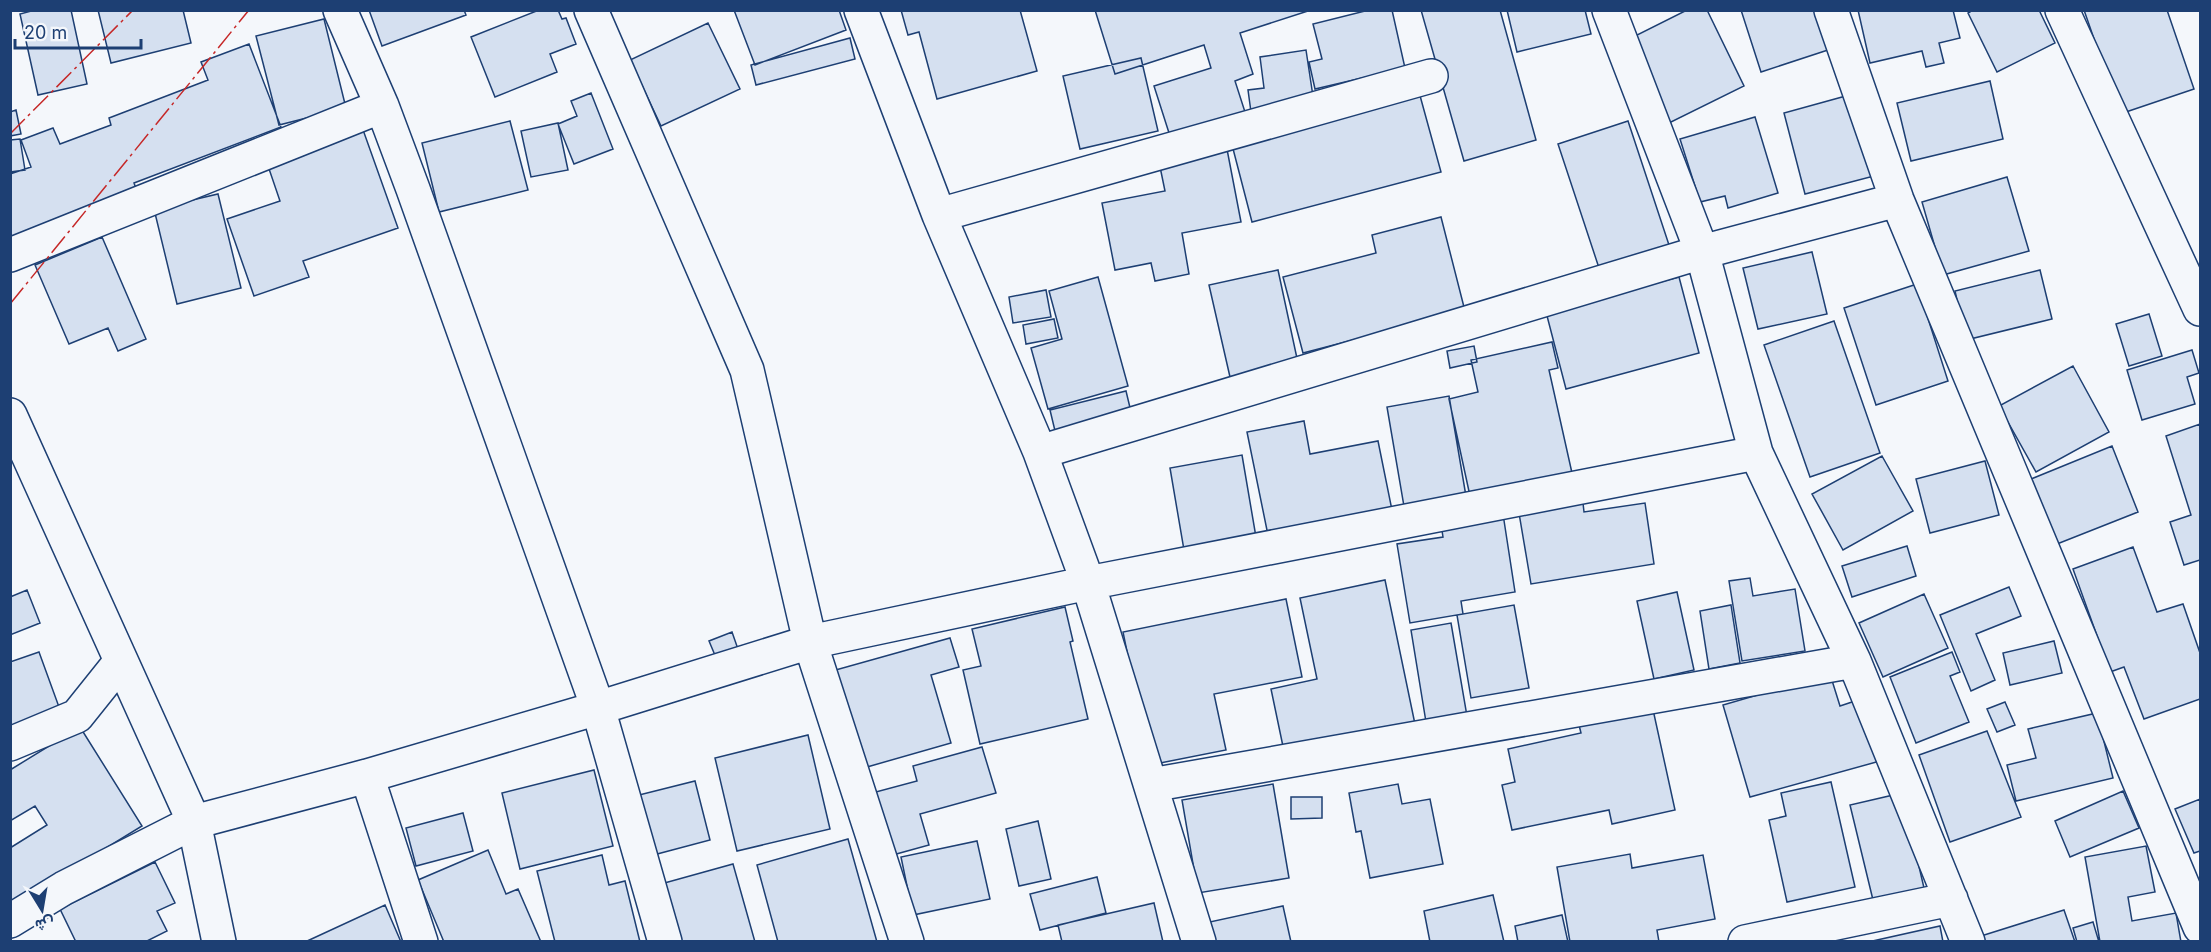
<svg xmlns="http://www.w3.org/2000/svg" width="2211" height="952" font-family="Inter,Vazirmatn,sans-serif">
	<style>
		.building { fill: #d5e0f0; stroke: #1d3f73; stroke-width: 1.5 }
		.lines { fill: none; stroke-linecap: round; stroke-linejoin: round }
		.minor-casing { stroke: #1d3f73; stroke-width: 36 }
		.minor { stroke: #f4f7fb; stroke-width: 33 }
		.power { stroke: #c62828; stroke-width: 1.5; stroke-dasharray: 21 4.5 3 4.5; stroke-linecap: butt }
	</style>
	<rect width="100%" height="100%" fill="#f4f7fb"/>
	<!-- building -->
	<path class="building" d="M35 10H71L87 84 38 95 20 14Z
		M98 10H183L191 43 111 63Z
		M369 10H464L466 15 382 46Z
		M539 10H558L562 19 566 18 576 44 550 54 557 72 495 97 471 37Z
		M734 10H839L846 30 755 65Z
		M901 10H1020L1037 71 937 99 919 32 908 35Z
		M1095 10H1311L1240 33 1253 74 1235 81 1245 112 1170 136 1154 86 1211 68 1204 45 1115 74Z
		M1369 10H1392L1405 68 1315 89 1309 62 1322 59 1313 24Z
		M1421 10H1500L1536 140 1464 161Z
		M1507 10H1585L1591 34 1517 52Z
		M1687 10H1707L1744 86 1667 124 1625 41Z
		M1741 10H1818L1831 49 1761 72Z
		M1858 10H1953L1960 38 1939 43 1944 63 1926 67 1922 51 1870 63Z
		M1973 10H2039L2055 43 1997 72 1968 13Z
		M2084 10H2167L2194 89 2120 114Z
		M324 19 346 108 279 125 256 36Z
		M708 23 740 89 661 126 630 60Z
		M850 38 855 59 756 85 751 65Z
		M249 44 281 127 134 183 138 194 10 242V174L31 167 21 140 53 128 60 144 111 125 109 118 208 80 201 62Z
		M1306 50 1314 103 1251 112 1248 90 1264 88 1260 57Z
		M1141 58 1158 131 1080 149 1063 76Z
		M1990 81 2003 139 1911 161 1897 103Z
		M1419 92 1441 172 1252 222 1231 141Z
		M591 93 613 149 574 164 558 124 577 116 571 101Z
		M1853 94 1874 176 1805 194 1784 113Z
		M16 110 21 134 10 136V112Z
		M1755 117 1778 193 1728 208 1725 196 1700 202 1680 139Z
		M510 121 528 190 439 212 422 143Z
		M1628 121 1671 251 1601 274 1558 144Z
		M558 123 568 170 531 177 521 131Z
		M362 127 398 228 303 261 309 277 254 296 227 219 280 201 266 160Z
		M20 139 25 170 10 172V140Z
		M1226 144 1241 222 1182 233 1189 274 1155 281 1151 263 1115 270 1102 203 1165 191 1158 157Z
		M2007 177 2029 251 1943 275 1922 202Z
		M218 194 241 288 177 304 154 209Z
		M1441 217 1465 311 1303 353 1283 277 1376 253 1372 235Z
		M102 237 146 339 118 351 108 328 69 344 35 265Z
		M1812 252 1827 314 1758 329 1743 268Z
		M1278 270 1298 363 1230 377 1209 285Z
		M2040 270 2052 319 1966 340 1955 291Z
		M1098 277 1128 386 1048 409 1031 348 1062 339 1049 291Z
		M1679 277 1699 353 1566 389 1546 312Z
		M1917 284 1948 381 1876 405 1844 308Z
		M1046 290 1051 317 1013 323 1009 297Z
		M2149 314 2162 356 2129 366 2116 324Z
		M1054 319 1058 338 1026 344 1023 325Z
		M1834 321 1880 453 1810 477 1764 345Z
		M1552 342 1558 368 1549 370 1572 473 1470 496 1449 399 1478 392 1471 360Z
		M1474 346 1477 362 1450 368 1447 351Z
		M2192 350 2199 373 2187 377 2195 404 2142 420 2127 370Z
		M2073 366 2109 432 2036 472 1999 406Z
		M1126 391 1132 416 1056 435 1050 410Z
		M1449 396 1468 508 1406 518 1387 407Z
		M1304 421 1310 454 1378 441 1394 520 1270 545 1247 432Z
		M2200 424V560L2184 565 2170 522 2191 515 2166 436Z
		M2112 446 2138 512 2057 544 2031 479Z
		M1242 455 1257 543 1185 556 1170 468Z
		M1882 456 1913 511 1843 550 1812 494Z
		M1985 461 1999 515 1930 533 1916 479Z
		M1583 503 1584 512 1645 503 1654 564 1531 584 1519 513Z
		M1503 514 1515 592 1461 601 1463 614 1410 623 1397 544 1443 537 1441 524Z
		M1907 546 1916 576 1852 597 1842 566Z
		M2133 547 2157 612 2183 604 2200 653V699L2144 719 2124 667 2110 672 2073 569Z
		M1750 578 1753 596 1795 589 1805 651 1742 661 1729 581Z
		M1385 580 1416 729 1285 756 1271 689 1317 679 1300 598Z
		M2009 587 2021 616 1976 634 1995 680 1971 691 1940 615Z
		M27 590 40 623 10 635V597Z
		M1677 592 1694 670 1654 679 1637 601Z
		M1924 594 1948 648 1883 677 1859 623Z
		M1286 599 1302 677 1214 694 1226 750 1150 765 1123 632Z
		M1514 605 1529 688 1471 698 1457 615Z
		M1731 605 1740 663 1709 669 1700 611Z
		M1065 607 1073 641 1070 642 1088 719 980 744 963 670 981 666 972 629Z
		M1451 623 1467 716 1426 722 1411 630Z
		M732 632 739 652 717 660 709 641Z
		M950 638 959 667 931 675 951 743 860 769 832 671Z
		M2054 641 2062 673 2010 685 2003 653Z
		M39 652 63 718 10 738V662Z
		M1952 652 1960 672 1950 676 1969 722 1916 743 1890 677Z
		M1830 674 1840 706 1861 699 1880 761 1750 797 1723 705Z
		M2005 702 2015 725 1997 732 1987 709Z
		M1652 705 1675 810 1612 824 1609 810 1512 830 1502 785 1515 782 1508 749 1581 733 1578 721Z
		M2097 713 2113 778 2016 801 2007 765 2036 758 2028 729Z
		M80 727 142 826 10 907V848L47 825 35 806 10 821V770Z
		M1987 731 2021 817 1950 842 1919 755Z
		M808 735 830 829 737 851 715 758Z
		M982 747 996 793 920 814 929 845 889 856 872 793 917 781 913 766Z
		M594 770 613 846 520 869 502 793Z
		M695 781 710 840 642 858 627 798Z
		M1831 782 1855 887 1787 902 1769 820 1786 816 1781 793Z
		M1273 784 1289 878 1198 893 1182 800Z
		M1398 784 1402 804 1430 799 1443 864 1370 878 1361 831 1356 832 1349 793Z
		M2123 791 2139 828 2070 857 2055 821Z
		M1902 793 1924 888 1873 900 1850 805Z
		M1291 797H1322V818L1291 819Z
		M2200 799V851L2194 853 2175 809Z
		M463 813 473 851 416 866 406 828Z
		M1038 821 1051 879 1019 886 1006 829Z
		M848 839 877 942H778L757 865Z
		M977 841 990 899 913 915 901 857Z
		M2146 846 2155 892 2128 897 2132 921 2176 913 2181 942H2100L2085 857Z
		M488 850 506 894 518 889 541 942H444L418 880Z
		M1630 854 1632 868 1703 855 1715 919 1657 930 1659 942H1570L1557 867Z
		M602 855 609 885 625 881 640 942H555L537 871Z
		M155 862 175 903 157 911 167 931 145 942H76L60 909Z
		M733 864 755 942H665L650 887Z
		M1097 877 1106 913 1040 930 1030 894Z
		M1493 895 1504 942H1430L1424 911Z
		M1154 903 1163 942H1062L1058 925Z
		M385 905 401 942H305Z
		M1283 906 1291 942H1209L1205 923Z
		M2064 910 2075 942H1983L1981 936Z
		M1562 915 1568 942H1518L1515 926Z
		M2093 922 2099 942H2077L2073 928Z
		M1940 926 1943 942H1868Z"/>
	<g class="lines">
		<!-- minor casing -->
		<g class="minor-casing">
			<path id="minor" d="M340 10 382 106 413 189 598 708 665 942
				M591 10 747 370 810 642 907 942
				M861 10 939 215 1040 452 1088 583 1199 942
				M1609 10 1702 252 1756 453 1854 661 1968 942
				M1831 10 1897 200 2200 927
				M2062 10 2200 309
				M939 215 1431 76
				M10 255 382 106
				M10 415 194 822 219 942
				M1040 452 1702 252 1897 200
				M10 744 77 716 121 661
				M1151 785 1854 661
				M10 921 64 888 194 822 367 776
				M421 942 367 776 598 708 810 642 1088 583 1756 453
				M1745 942 1951 899"/>
		</g>
		<!-- minor -->
		<use href="#minor" class="minor"/>
		<!-- power -->
		<path class="power" d="M10 134 133 10
			M10 304 249 10"/>
	</g>
	<!-- border -->
	<rect width="2211" height="952" fill="none" stroke="#1d3f73" stroke-width="24"/>
	<!-- north arrow -->
	<g transform="translate(42 910) rotate(169)" stroke="#f4f7fb" stroke-width="4.5" paint-order="stroke">
	<path d="M0-4.5L10 22L0 15L-10 22Z" fill="#1d3f73"/>
	<text y="-9" font-size="16" font-weight="bold" text-anchor="middle" fill="#1d3f73">ش</text>
	</g>
	<!-- scale -->
	<path d="M15 39v9h126v-9" fill="none" stroke="#1d3f73" stroke-width="3"/>
	<text x="24" y="39" font-size="18" fill="#1d3f73" stroke="#f4f7fb" stroke-width="4.5" paint-order="stroke">20 m</text>
</svg>
